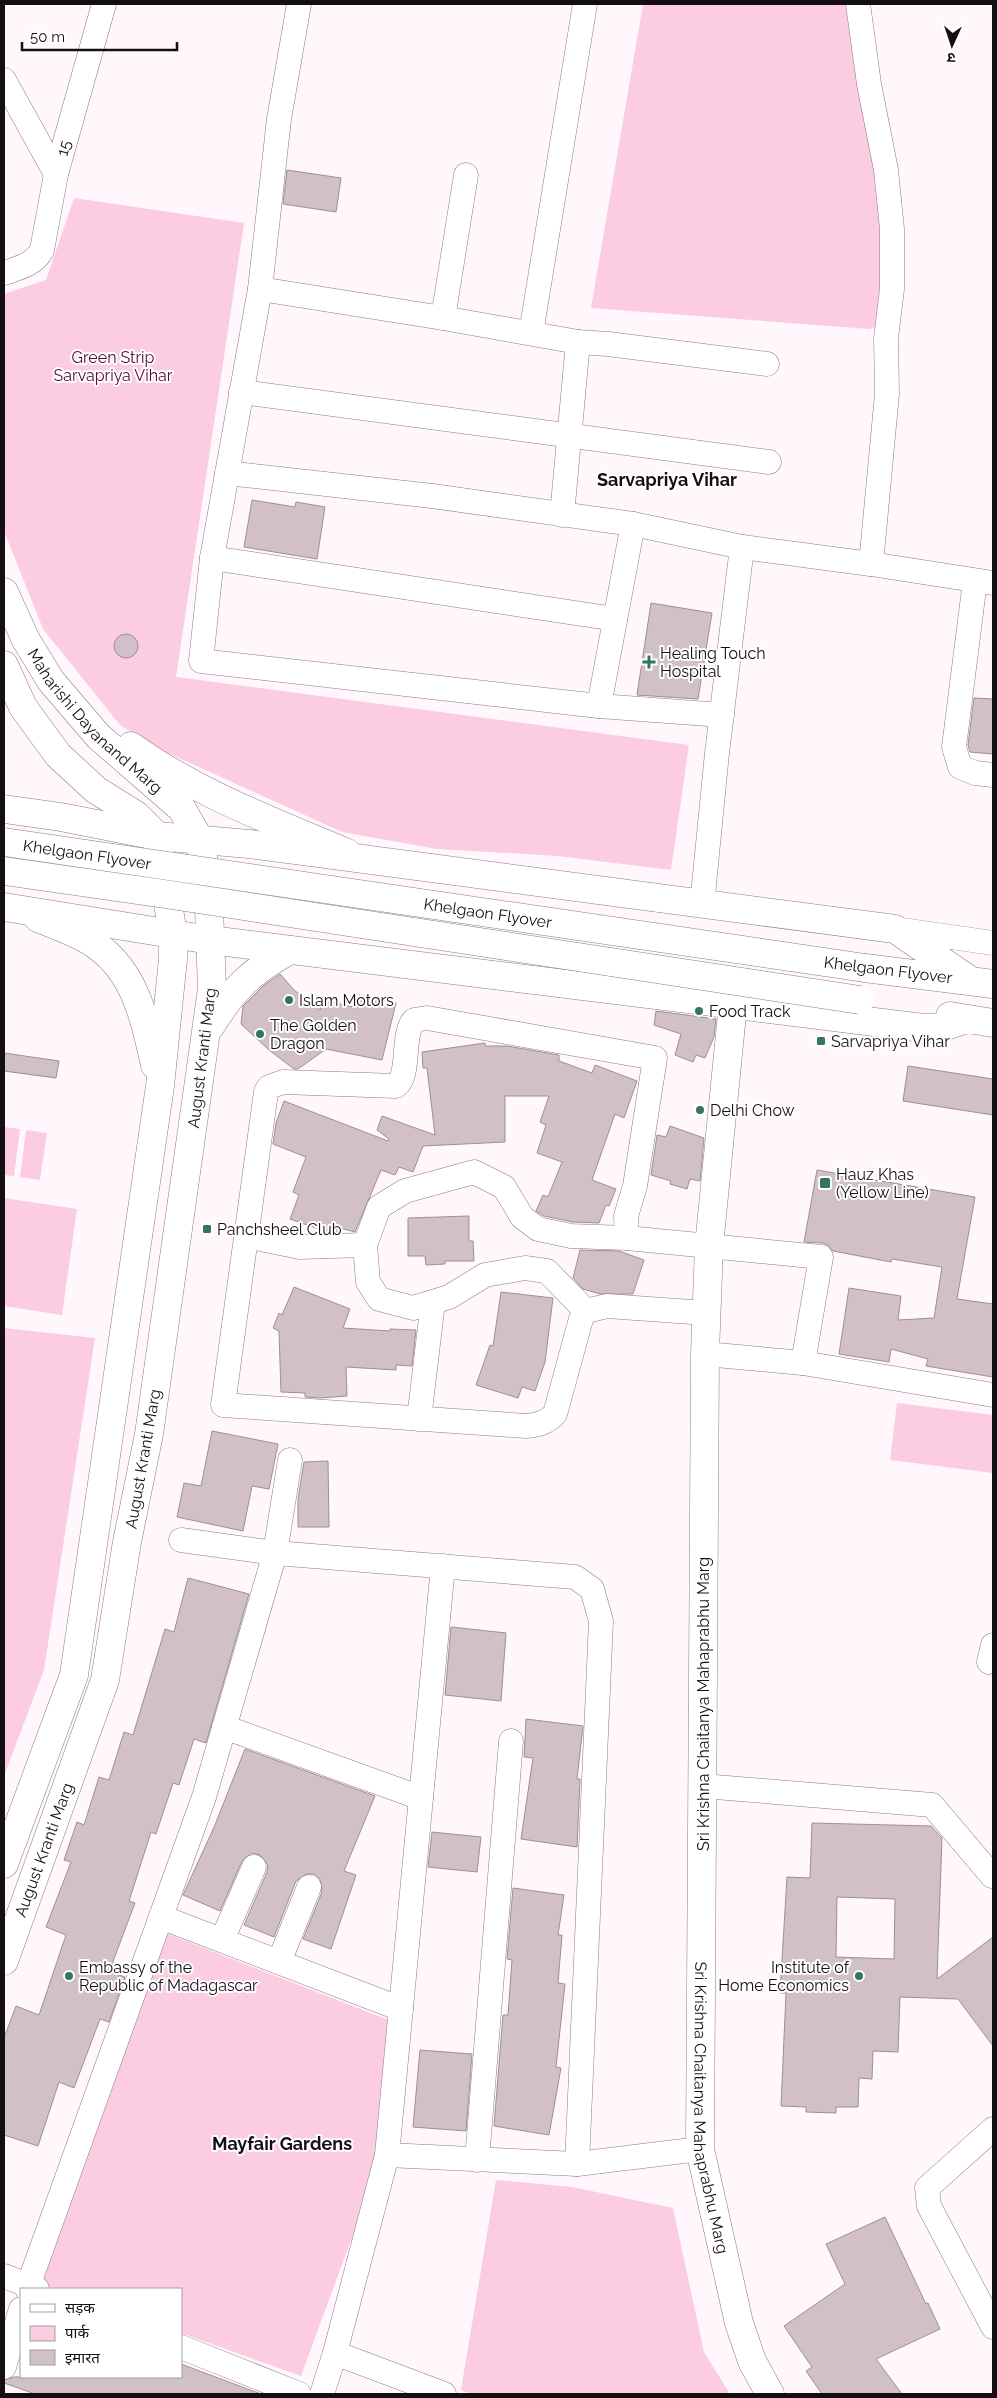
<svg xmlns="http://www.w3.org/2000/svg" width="997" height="2398" font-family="Raleway,'Noto Sans Devanagari',sans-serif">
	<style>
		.green { fill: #fccce2 }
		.building { fill: #d2c0c8; stroke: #9f8e95; fill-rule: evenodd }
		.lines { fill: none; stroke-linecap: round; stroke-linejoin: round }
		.street-casing { stroke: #8c7b83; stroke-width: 25 }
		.secondary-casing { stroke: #8c7b83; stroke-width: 29 }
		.primary-casing { stroke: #8c7b83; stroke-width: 29 }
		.street { stroke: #fff; stroke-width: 24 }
		.secondary { stroke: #fff; stroke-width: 28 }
		.primary { stroke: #fff; stroke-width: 28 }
		.primary-bridge-casing { stroke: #8c7b83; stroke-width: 29; stroke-linecap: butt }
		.primary-bridge { stroke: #fff; stroke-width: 28 }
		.poi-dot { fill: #337463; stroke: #fff; stroke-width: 2 }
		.labels { text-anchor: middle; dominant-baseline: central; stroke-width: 4; stroke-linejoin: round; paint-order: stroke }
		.street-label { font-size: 16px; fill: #150f12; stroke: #fff }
		.park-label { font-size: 16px; fill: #510935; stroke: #fff }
		.poi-label { font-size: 16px; fill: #150f12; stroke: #fff; text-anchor: start }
		.neighbourhood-label { font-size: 18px; font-weight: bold; fill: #150f12; stroke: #fff }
	</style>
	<rect width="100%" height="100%" fill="#fff7fb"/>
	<!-- green -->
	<path class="green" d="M643 4H858L869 84 888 322 869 329 591 308Z
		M74 198 244 223 176 677 689 745 671 870 558 856 437 849 342 832 157 748 120 725 43 629 4 531V294L46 280Z
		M4 1127 20 1129 14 1176 4 1175Z
		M26 1130 47 1133 40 1180 20 1177Z
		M4 1198 77 1209 62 1315 4 1306Z
		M4 1328 95 1338 44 1670 4 1776Z
		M897 1403 993 1415V1473L890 1460Z
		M166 1933 391 2021 378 2150 362 2210 301 2376 181 2333V2289H56L38 2283Z
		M496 2180 572 2187 673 2208 704 2352 730 2394H471L461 2390Z"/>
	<!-- building -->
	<path class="building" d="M287 170 341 178 336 212 283 204Z
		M252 500 295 507 296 502 325 507 317 559 244 547Z
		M651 603 712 613 698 699 637 695Z
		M114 646a12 12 0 1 1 24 0a12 12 0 1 1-24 0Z
		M974 698 993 699V754L970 752 968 745Z
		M280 974 294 990 320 1010 323 1000 357 1008 359 995 396 1003 382 1060 326 1049 298 1069H294L269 1050 241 1024 243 1006 263 986Z
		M656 1011 716 1019 714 1037 705 1058 696 1055 693 1062 675 1055 681 1034 654 1025Z
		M485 1043V1046H507L559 1055V1061L592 1073 595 1065 637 1081 624 1118 615 1114 592 1180 616 1189 609 1206 606 1205 599 1223 573 1222 544 1216 536 1211 543 1195 548 1197 562 1162 537 1153 546 1125 540 1122 549 1096H505V1142L423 1146 413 1172 399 1167 395 1175 381 1170 355 1232 340 1228 338 1232H327L290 1219 299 1195 293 1192 306 1157 273 1144 276 1123 284 1101 388 1141 389 1139 377 1130 382 1116 435 1135 427 1068H423L422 1052Z
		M4 1053 59 1061 56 1078 4 1071Z
		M908 1066 993 1079V1115L903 1101Z
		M670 1126 704 1138 700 1181 690 1179 687 1189 670 1184 671 1181 651 1175 657 1135 666 1137Z
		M817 1170 975 1197 957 1299 993 1304V1377L926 1366 928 1359 891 1349 889 1362 839 1354 849 1288 901 1296 898 1320 934 1318 942 1267 892 1259 891 1262 833 1251 829 1246 823 1243 804 1242Z
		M469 1216V1241H473L474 1261H445V1264L426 1265 425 1256H408V1218Z
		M580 1250 619 1251 644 1260 633 1294H600L583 1289 573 1278Z
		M294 1287 350 1309 343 1328 390 1331V1329L416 1330 412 1366 396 1365V1370L346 1367 347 1396 320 1398 305 1397V1393L281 1392 279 1331 273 1328 279 1313 282 1315Z
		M501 1292 553 1298 545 1362 535 1391 522 1387 518 1398 476 1385 490 1345 493 1346Z
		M212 1431 278 1444 269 1489 252 1486 243 1531 177 1517 184 1483 201 1486Z
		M328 1461 329 1527H298V1499L304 1462Z
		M188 1578 249 1594 206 1743 194 1739 179 1785 173 1783 156 1834 151 1832 129 1901 135 1903 109 1972 125 1977 109 2022 100 2019 74 2088 59 2082 38 2146 4 2135V2038L16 2006 39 2015 66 1935 46 1927 71 1862 64 1860 77 1822 84 1825 99 1777 109 1780 124 1732 133 1735 165 1629 174 1632Z
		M451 1627 506 1633 501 1701 445 1695Z
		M526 1719 583 1726 577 1779H580L577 1847 521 1839 533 1758 524 1757Z
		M245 1749 375 1796 344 1871 356 1875 331 1949 303 1939 322 1892 320 1879 314 1874H307L296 1881 274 1937 244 1925 267 1872 268 1865 260 1855 252 1853 242 1861 220 1911 183 1895 215 1825Z
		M812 1823 931 1826 942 1838 937 1979 993 1937V2046L958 1999 900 1997 898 2052 873 2051 872 2079 859 2078 858 2107H836V2113L806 2112V2107L781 2106 786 1993H780L787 1877 810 1878ZM837 1897 895 1899 894 1959 836 1957Z
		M432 1832 481 1837 477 1872 428 1867Z
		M513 1888 564 1895 558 1935H562L558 1983 565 1984 556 2067 561 2068 549 2135 494 2126 503 2015H508L512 1960 507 1959Z
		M420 2050 472 2054 466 2131 413 2127Z
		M885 2217 926 2304 928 2303 940 2329 876 2359 902 2394H822L806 2371 812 2367 784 2326 845 2284 826 2244Z
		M181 2364 261 2394H35L4 2383V2380L14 2377H181Z"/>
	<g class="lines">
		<!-- street casing -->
		<g class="street-casing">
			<g id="street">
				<path d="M299 4 279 119 260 289 212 558 201 661 599 706 722 715"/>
				<path d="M858 4 869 84 886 170 892 229V289L886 338 887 394 871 564"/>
				<path d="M4 80 56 174"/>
				<path id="s1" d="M4 273C18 268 34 265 42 250L56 174 104 4"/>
				<path d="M260 289 443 318 578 342 608 344 767 364"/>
				<path d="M443 318 466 175"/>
				<path d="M531 333 585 4"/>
				<path d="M241 392 769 462"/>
				<path d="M227 473 432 496 633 524 742 547 871 564 993 583"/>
				<path d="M562 515 578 342"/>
				<path d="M212 558 615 619"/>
				<path d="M975 581 954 747 960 767 975 773 993 775"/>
				<path d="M599 706 633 524"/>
				<path d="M702 905 717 753 742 547"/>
				<path d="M895 929 993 943"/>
				<path d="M246 1236 300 1247 365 1245"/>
				<path d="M627 1238 626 1216 635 1186 655 1058 427 1018 414 1020C401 1035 411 1075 396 1086L283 1082 269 1087 266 1092 223 1405 526 1426C538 1425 546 1423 555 1414L581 1319 586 1311 607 1306 706 1313"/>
				<path d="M586 1311 547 1271 525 1268 485 1275 449 1297 413 1308 379 1299 368 1282 365 1245 379 1207 405 1191 474 1172 504 1187 522 1217 538 1229 571 1236 627 1238 821 1257 803 1363"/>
				<path d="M705 1354 803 1363 993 1395"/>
				<path d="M419 1419 433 1302"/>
				<path d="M181 1540 275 1553 575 1577 592 1589 601 1621 577 2164"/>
				<path d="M989 1662 993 1645"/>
				<path d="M224 1727 421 1798"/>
				<path d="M703 1786 932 1805 992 1876"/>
				<path d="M161 1917 401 2009"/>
				<path d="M222 1940 254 1867"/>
				<path d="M279 1962 309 1887"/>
				<path d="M993 2129 927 2188 929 2206 993 2327"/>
				<path d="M387 2155 577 2164 700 2149"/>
				<path d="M477 2160 511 1741"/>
				<path d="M4 2276 37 2289"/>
				<path d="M27 2289 204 1797 275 1553 290 1460"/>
				<path d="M181 2347 299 2394"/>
				<path d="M335 2353 444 2394"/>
				<path d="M4 2367 21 2309"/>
				<path d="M322 2394 335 2353 387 2155 443 1566"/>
			</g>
		</g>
		<!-- secondary casing -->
		<g class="secondary-casing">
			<g id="secondary">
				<path id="s2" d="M4 592 26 640 51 681 98 736 182 809 199 839 208 881 212 989 149 1434 127 1542 105 1680 4 1961"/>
				<path d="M4 665 23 707 58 755 96 790 136 815 157 836 173 934V959L160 1086 74 1675 4 1864"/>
				<path d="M131 746C196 793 274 822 347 853"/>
				<path d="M38 918C55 925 73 931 88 940 135 967 144 1017 155 1065"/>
				<path id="s3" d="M733 1004 709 1246 705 1354 700 2149 739 2323 752 2361 770 2394"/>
				<path d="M210 1027C234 988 250 972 290 950"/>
			</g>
		</g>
		<!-- primary casing -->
		<g class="primary-casing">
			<path id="primary" d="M4 809 61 817 157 836 249 844 895 929 971 981
				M4 907 210 940 923 1028H940L967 1019
				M865 968 993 984
				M950 1016 993 1023"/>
		</g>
		<!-- street -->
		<use href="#street" class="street"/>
		<!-- secondary -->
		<use href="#secondary" class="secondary"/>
		<!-- primary -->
		<use href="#primary" class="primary"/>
		<!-- primary-bridge casing -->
		<g class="primary-bridge-casing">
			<g id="primary-bridge">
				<path id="s4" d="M4 842 865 968"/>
				<path d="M4 871 165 894 860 1000"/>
			</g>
		</g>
		<!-- primary-bridge -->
		<use href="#primary-bridge" class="primary-bridge"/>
	</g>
	<!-- markers -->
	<g class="poi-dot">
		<path d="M646.5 654.5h5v5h5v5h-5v5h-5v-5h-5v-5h5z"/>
		<circle cx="289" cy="1000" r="5"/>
		<circle cx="699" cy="1011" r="5"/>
		<circle cx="260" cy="1034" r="5"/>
		<rect x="816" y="1036" width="10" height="10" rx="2.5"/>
		<circle cx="700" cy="1110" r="5"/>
		<rect x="819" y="1177" width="12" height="12" rx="2.5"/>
		<rect x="202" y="1224" width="10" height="10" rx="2.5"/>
		<circle cx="69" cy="1976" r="5"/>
		<circle cx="859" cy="1976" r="5"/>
	</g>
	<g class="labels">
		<!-- street labels -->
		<g class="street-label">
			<text stroke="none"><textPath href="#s1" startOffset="150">15</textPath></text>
			<text stroke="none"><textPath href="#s2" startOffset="160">Maharishi Dayanand Marg</textPath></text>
			<text stroke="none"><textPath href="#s4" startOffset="84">Khelgaon Flyover</textPath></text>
			<text stroke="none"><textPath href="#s4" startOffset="489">Khelgaon Flyover</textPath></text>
			<text transform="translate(888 970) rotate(7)">Khelgaon Flyover</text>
			<text transform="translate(202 1058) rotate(-83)">August Kranti Marg</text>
			<text transform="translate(143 1459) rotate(-80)">August Kranti Marg</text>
			<text transform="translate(703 1704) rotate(-90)">Sri Krishna Chaitanya Mahaprabhu Marg</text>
			<text transform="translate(44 1850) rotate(-70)">August Kranti Marg</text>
			<text stroke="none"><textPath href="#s3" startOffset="1106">Sri Krishna Chaitanya Mahaprabhu Marg</textPath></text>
		</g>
		<!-- park labels -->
		<g class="park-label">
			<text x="113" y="357">Green Strip<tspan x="113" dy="18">Sarvapriya Vihar</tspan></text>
		</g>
		<!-- poi labels -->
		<g class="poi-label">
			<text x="660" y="653">Healing Touch<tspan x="660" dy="18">Hospital</tspan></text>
			<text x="299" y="1000">Islam Motors</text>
			<text x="709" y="1011">Food Track</text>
			<text x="270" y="1025">The Golden<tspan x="270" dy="18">Dragon</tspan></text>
			<text x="831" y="1041">Sarvapriya Vihar</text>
			<text x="710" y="1110">Delhi Chow</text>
			<text x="836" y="1174">Hauz Khas<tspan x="836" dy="18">(Yellow Line)</tspan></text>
			<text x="217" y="1229">Panchsheel Club</text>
			<text x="79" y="1967">Embassy of the<tspan x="79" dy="18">Republic of Madagascar</tspan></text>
			<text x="849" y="1967" text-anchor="end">Institute of<tspan x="849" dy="18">Home Economics</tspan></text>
		</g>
		<!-- neighbourhood labels -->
		<g class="neighbourhood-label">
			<text x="667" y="479">Sarvapriya Vihar</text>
			<text x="282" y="2143">Mayfair Gardens</text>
		</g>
	</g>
	<!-- border -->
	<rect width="997" height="2398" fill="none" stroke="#150f12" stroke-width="10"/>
	<!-- legend -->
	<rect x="20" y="2288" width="162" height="90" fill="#ffffff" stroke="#a19fa0"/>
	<rect x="30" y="2304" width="25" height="8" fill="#ffffff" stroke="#a19fa0"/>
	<text x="65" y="2313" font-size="15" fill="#150f12">सड़क</text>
	<rect x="30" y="2326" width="25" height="15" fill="#fccce2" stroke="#a19fa0"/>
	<text x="65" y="2338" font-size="15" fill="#150f12">पार्क</text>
	<rect x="30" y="2350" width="25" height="15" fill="#d2c0c8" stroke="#a19fa0"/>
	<text x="65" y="2363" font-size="15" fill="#150f12">इमारत</text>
	<!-- north arrow -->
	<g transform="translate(952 45) rotate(183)" stroke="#ffffff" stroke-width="4" paint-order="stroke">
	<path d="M0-4L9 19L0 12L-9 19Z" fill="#150f12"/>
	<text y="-8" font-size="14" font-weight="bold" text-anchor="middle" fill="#150f12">उ</text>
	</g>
	<!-- scale -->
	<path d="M22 42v8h155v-8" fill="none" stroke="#150f12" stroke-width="2.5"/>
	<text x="30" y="42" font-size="15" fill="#150f12" stroke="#ffffff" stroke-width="4" paint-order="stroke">50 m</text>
</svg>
